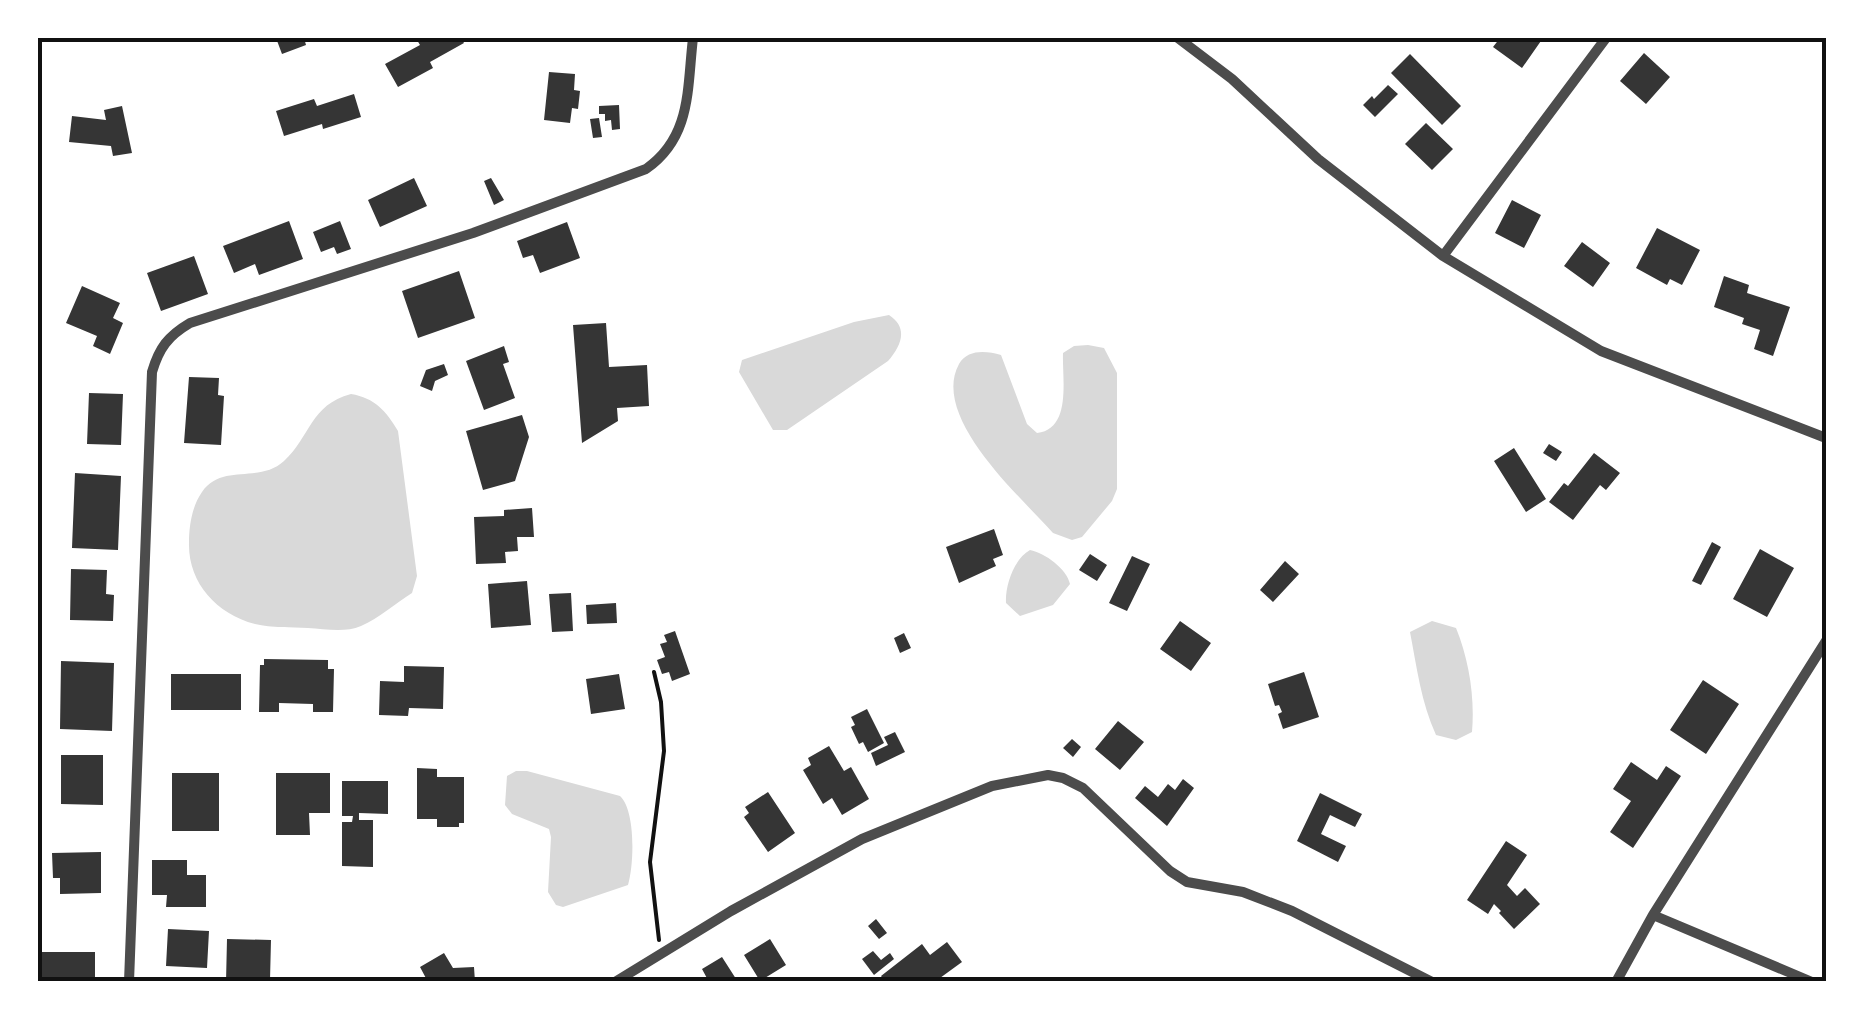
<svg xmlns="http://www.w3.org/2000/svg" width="1864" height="1019" font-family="Raleway,sans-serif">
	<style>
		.water { fill: #d9d9d9 }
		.building { fill: #353535 }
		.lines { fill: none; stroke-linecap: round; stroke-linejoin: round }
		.path { stroke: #111; stroke-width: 4 }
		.minor { stroke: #4c4c4c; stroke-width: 10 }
		.neatline { fill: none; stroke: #111; stroke-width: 4 }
	</style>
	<rect width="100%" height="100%" fill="#fff"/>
	<!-- water -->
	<path class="water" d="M889 315C909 328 901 346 888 361L787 430H773L739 372 742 360 854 322Z
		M1088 345 1104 348 1117 373V489L1112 501 1082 537 1072 540 1053 533C1021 497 930 417 959 364 968 349 986 351 1001 355L1027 424 1037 433C1072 429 1062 378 1063 353L1074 346Z
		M351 394C375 398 386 411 398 431L417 576 412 593C396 603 379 618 361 626 345 633 325 629 308 628 291 627 272 628 255 624 216 614 188 582 189 543 189 526 192 506 202 492 222 463 259 484 284 461 311 436 310 405 351 394Z
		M1030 550C1045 553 1067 569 1070 584L1053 605 1020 616 1006 603C1005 585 1014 559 1030 550Z
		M1432 621 1456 628C1469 660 1475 697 1472 732L1456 740 1436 735C1421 702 1417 668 1410 632Z
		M516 771H527L620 796C636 811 634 865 628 885L563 907 556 905 548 892 551 837 549 829 512 814 505 805 507 776Z"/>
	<!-- building -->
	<path class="building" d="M276 38H304L306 45 282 54Z
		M422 38H461L464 43 430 62 433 68 398 87 385 64 420 45 417 40Z
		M1500 38H1543L1522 68 1493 47Z
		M1644 53 1670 77 1646 104 1620 81Z
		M1410 54 1461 106 1442 125 1391 73Z
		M549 72 575 74 574 90 580 91 578 109 572 108 570 123 544 120Z
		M1388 85 1398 94 1375 117 1363 105 1372 96 1374 99Z
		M354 94 361 117 323 129 322 124 284 136 276 111 314 99 317 106Z
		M619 105 620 129 612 130 611 120 605 121V114H599V106Z
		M122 106 132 153 113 156 111 146 69 142 72 116 106 120 104 110Z
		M599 118 602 137 593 138 590 119Z
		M1426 123 1453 149 1432 170 1405 144Z
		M414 178 427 206 380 227 368 200Z
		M491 178 504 200 494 205 484 181Z
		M1512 200 1541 215 1524 248 1495 233Z
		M289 221 303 259 259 275 255 264 234 273 223 246Z
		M340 221 351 249 337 254 334 247 321 252 313 232Z
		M567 222 580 258 540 273 533 255 523 258 517 241Z
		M1657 228 1700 250 1682 285 1670 279 1667 285 1636 268Z
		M1582 242 1610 263 1593 287 1564 266Z
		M194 256 208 294 161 311 147 273Z
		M459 271 475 318 418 338 402 291Z
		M1724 276 1749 285 1747 293 1790 307 1773 356 1754 349 1760 330 1742 324 1744 318 1714 307Z
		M82 286 120 303 113 318 123 323 110 354 93 346 97 336 66 323Z
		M606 323 609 367 647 365 649 406 617 408 618 421 582 443 573 325Z
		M504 346 509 362 503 364 515 398 484 410 466 361Z
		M444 364 448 375 435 381 432 391 420 386 426 370Z
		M189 377 219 378 218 395 224 396 221 445 184 443Z
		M89 393 123 394 121 445 87 444Z
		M522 415 529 437 515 481 483 490 466 431Z
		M1549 444 1562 452 1556 461 1543 453Z
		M1514 448 1546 499 1526 512 1494 461Z
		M1594 453 1620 473 1606 490 1600 485 1573 520 1549 502 1564 483 1568 486Z
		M75 473 121 476 118 550 72 548Z
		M532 508 534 537H517L518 551 505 552 506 563 476 564 474 517 504 516V510Z
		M994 529 1003 555 993 559 996 566 959 583 946 547Z
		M1712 542 1721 547 1701 585 1692 581Z
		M1760 549 1794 568 1767 617 1733 599Z
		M1090 554 1107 565 1097 581 1079 570Z
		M1132 556 1150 564 1127 611 1109 603Z
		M1285 561 1299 574 1273 602 1260 590Z
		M71 569 107 570 106 594 114 595 113 621 70 620Z
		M527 581 531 625 491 628 488 584Z
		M571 593 573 631 552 632 549 594Z
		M616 603 617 623 587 624 586 605Z
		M1180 621 1211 643 1191 671 1160 649Z
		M675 631 690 674 672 681 669 672 662 674 657 660 665 657 660 644 667 642 664 635Z
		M904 633 911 648 900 653 894 638Z
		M264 659 328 660V669H334L333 712H313V704L279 703V712H259L260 665H264Z
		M61 661 114 663 112 731 60 729Z
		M404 666 444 667 443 709 409 708 408 716 379 715 380 681 404 682Z
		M1304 672 1319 717 1283 729 1278 714 1282 712 1279 705 1275 706 1268 684Z
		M171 674H241V710H171Z
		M619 674 625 709 591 714 586 679Z
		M1703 680 1739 704 1706 754 1670 730Z
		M867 709 884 743 868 752 863 742 859 744 851 727 855 725 851 717Z
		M1118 721 1144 742 1120 770 1095 749Z
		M895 732 905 752 876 766 871 753 888 745 884 737Z
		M1072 739 1081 747 1073 757 1063 748Z
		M829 746 844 771 851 767 869 799 842 815 832 798 823 804 803 770 811 765 808 758Z
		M61 755H103V805L61 804Z
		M1631 762 1657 780 1666 766 1681 776 1633 848 1610 832 1631 801 1613 789Z
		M417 768 437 769V777H464V823H459V827H437V819H417Z
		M172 773H219V831H172Z
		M276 773H330V813H309L310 835H276Z
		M1183 779 1194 788 1167 826 1135 798 1145 786 1158 797 1168 784 1175 790Z
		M342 781H388V814L359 813V820H373V867L342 866V822H352L353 816H342Z
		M768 792 795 833 768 852 744 817 749 813 745 807Z
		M1320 793 1362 814 1355 827 1330 815 1321 834 1346 846 1338 862 1297 841Z
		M1506 841 1527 855 1507 885 1517 896 1525 888 1540 904 1514 929 1499 913 1501 911 1494 904 1488 914 1467 900Z
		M101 852V893L60 894V878H53L52 853Z
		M152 860H187V875H206V907H166L167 895H152Z
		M876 919 887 933 879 939 868 926Z
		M168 929 209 931 207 968 166 966Z
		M227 939 271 940 270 980 226 982Z
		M770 939 786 965 760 981 744 955Z
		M947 942 962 962 940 978 943 982H885L881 976 922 944 930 955Z
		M873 951 881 960 890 953 894 959 874 975 862 959Z
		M38 952H95V978H59V982H38Z
		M444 953 453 968 474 967 475 982H428L420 967Z
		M722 957 738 982H709L702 969Z"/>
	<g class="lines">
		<!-- path -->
		<path class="path" d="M654 672 661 702 664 751 650 862 659 940"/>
		<!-- minor -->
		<path class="minor" d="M1178 38 1232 79 1318 159 1443 256 1601 351 1826 438
			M1443 256 1606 38
			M1653 915 1812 982
			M129 982 152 372C159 348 168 336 190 323L473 233 646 169C692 137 687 88 693 38
			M615 982 731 911 862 839 992 786 1048 775 1063 778 1083 788 1170 871 1187 882 1243 892 1292 911 1432 982
			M1616 982 1653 915 1826 641"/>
	</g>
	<!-- border -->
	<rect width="1864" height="1019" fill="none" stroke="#ffffff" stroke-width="80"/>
	<rect x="40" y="40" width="1784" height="939" class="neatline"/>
</svg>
